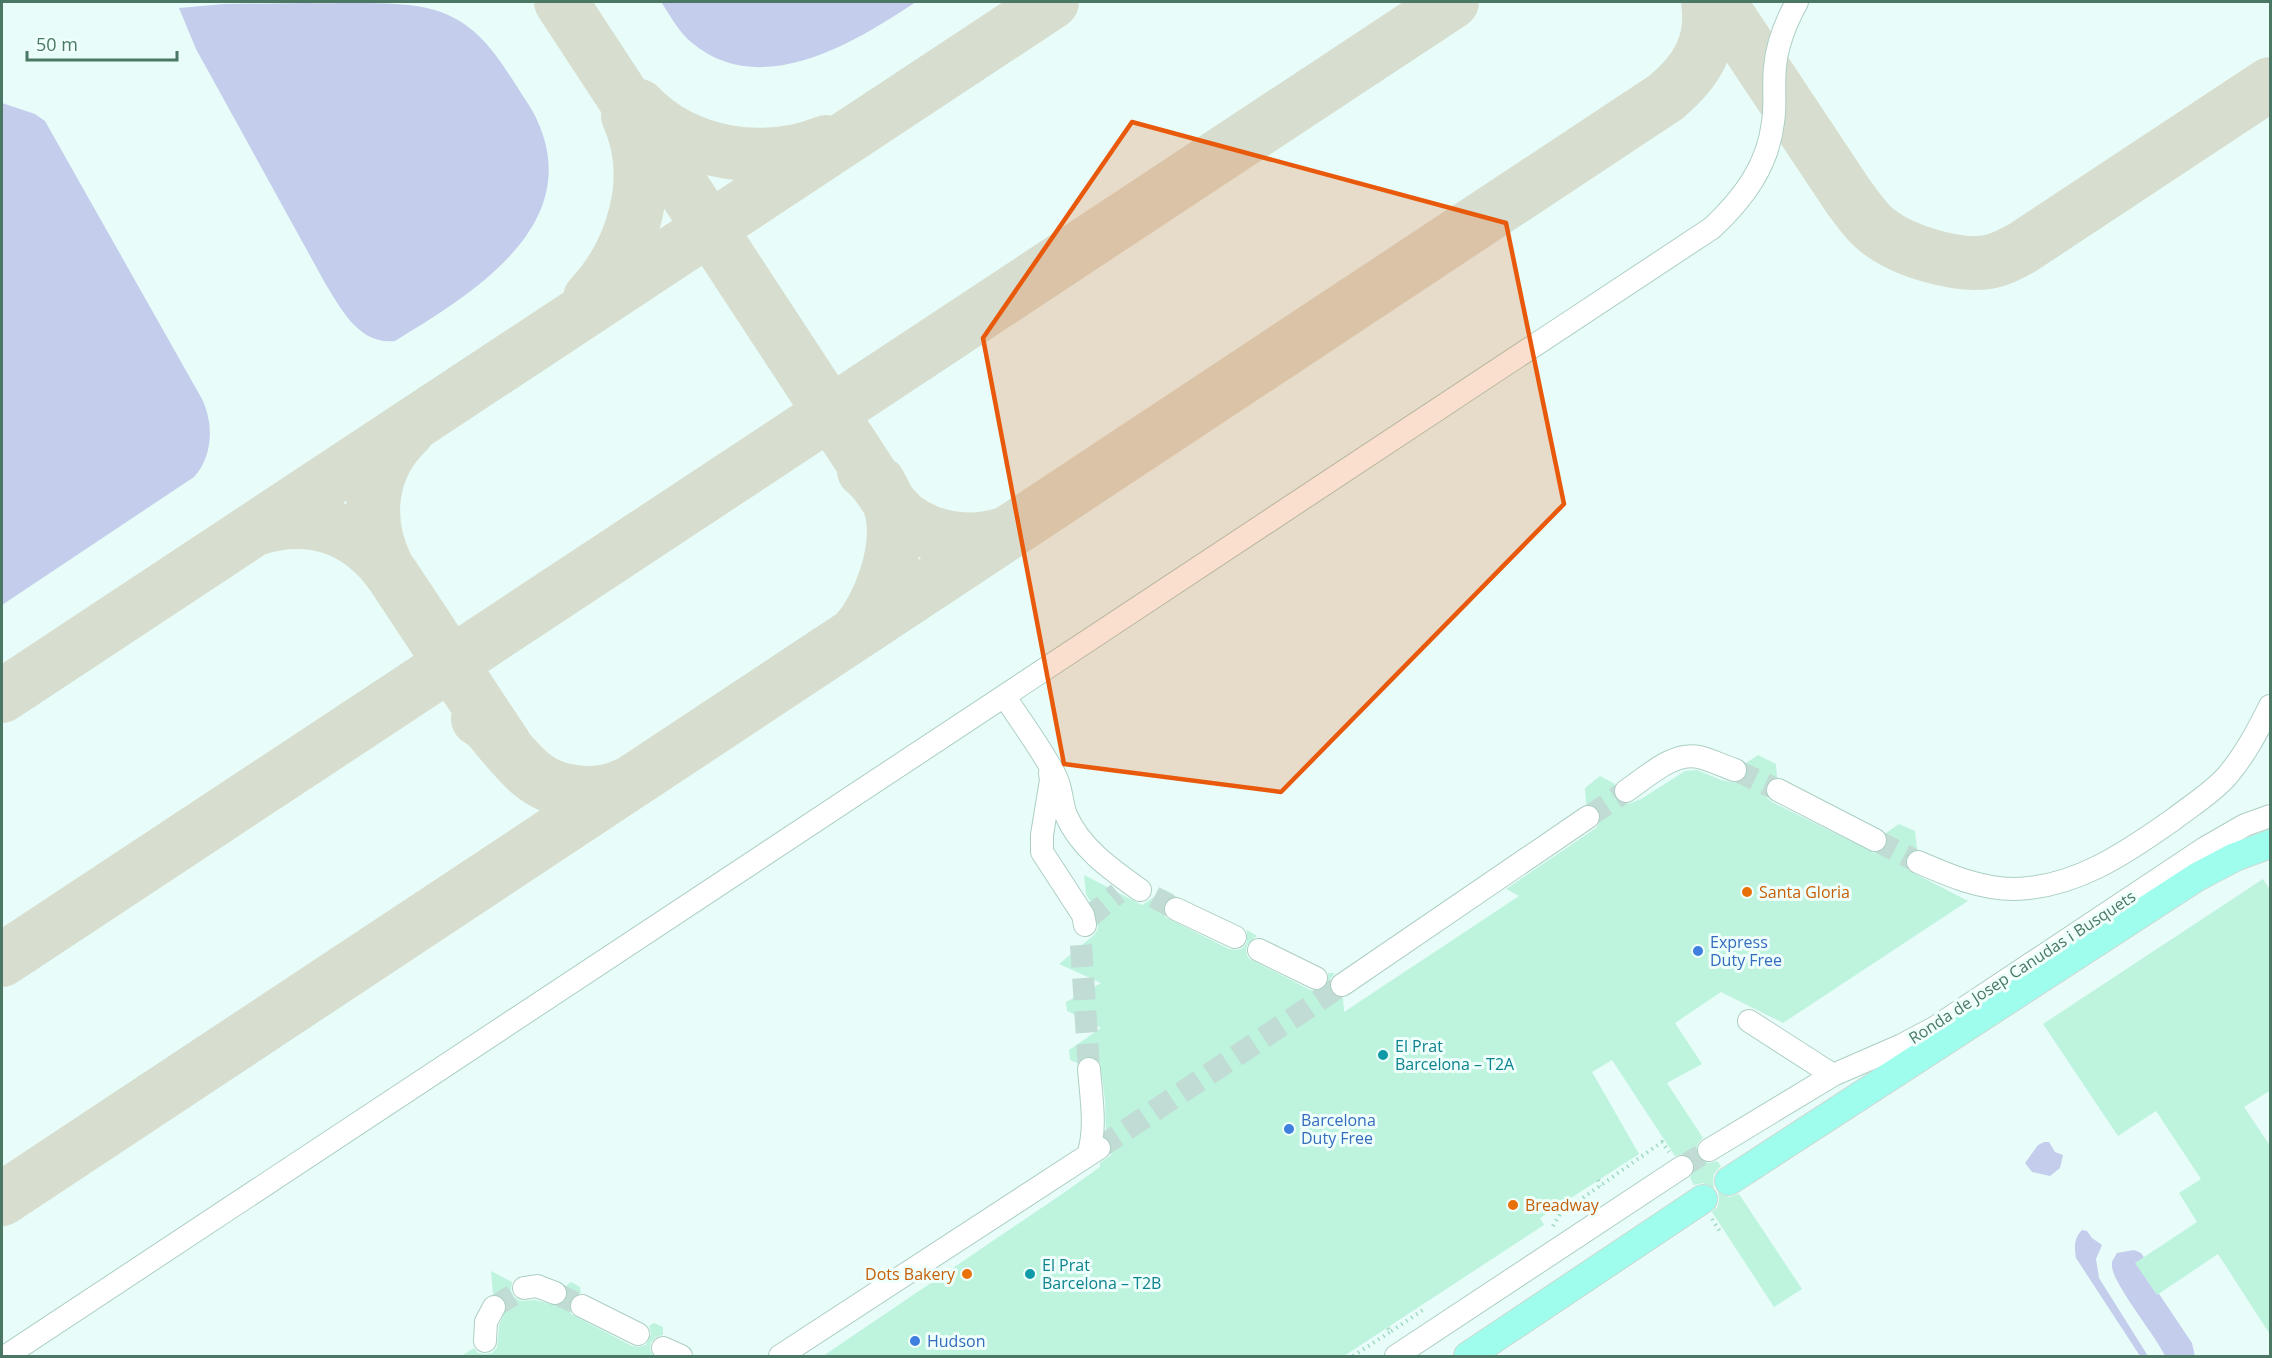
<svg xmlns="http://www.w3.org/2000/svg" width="2272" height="1358" font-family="'Open Sans',sans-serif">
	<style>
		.green { fill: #c5cdec }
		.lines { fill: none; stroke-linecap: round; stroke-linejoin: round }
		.taxiway { stroke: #d8decf; stroke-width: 54 }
		.building { fill: #bef3de }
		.minor-tunnel { stroke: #c0dcd4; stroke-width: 22; stroke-dasharray: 22 11; stroke-linecap: butt }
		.minor-casing { stroke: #accfc3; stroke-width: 24 }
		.major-casing { stroke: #ccd9d4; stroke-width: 30 }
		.path { stroke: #a1d9c2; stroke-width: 4; stroke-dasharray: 1.5 4.5; stroke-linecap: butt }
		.minor { stroke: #fff; stroke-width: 22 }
		.major { stroke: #9ffded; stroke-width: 28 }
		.marked { fill: #e8590c; fill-opacity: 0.2; stroke: #e8590c; stroke-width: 4.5; stroke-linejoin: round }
		.food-dot { fill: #e8710a; stroke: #effffc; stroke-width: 2 }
		.shop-dot { fill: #3f7fe0; stroke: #effffc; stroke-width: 2 }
		.culture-dot { fill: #0f9aa8; stroke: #effffc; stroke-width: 2 }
		.labels { text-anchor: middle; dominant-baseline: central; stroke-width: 6; stroke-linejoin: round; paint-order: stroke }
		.food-label { font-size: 16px; fill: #c56008; stroke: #effffc; text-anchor: start }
		.shop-label { font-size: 16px; fill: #366cbe; stroke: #effffc; text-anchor: start }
		.street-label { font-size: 16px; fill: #4a7864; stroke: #effffc }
		.culture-label { font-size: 16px; fill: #0d838f; stroke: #effffc; text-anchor: start }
	</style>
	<rect width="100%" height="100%" fill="#e8fdf9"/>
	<!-- green -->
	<path class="green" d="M661 2H916C854 43 760 101 691 42 678 31 670 15 661 2Z
		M308 3C344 4 401 0 435 10 476 23 494 51 516 85 523 97 532 108 537 120 586 226 470 295 395 341 359 345 341 309 325 283L196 49 179 8 224 4Z
		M2 103 35 114 45 121 202 399C214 424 213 456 194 477L2 605Z
		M2044 1142H2049L2055 1152 2063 1155 2060 1168 2050 1176 2032 1172 2025 1163 2038 1145Z
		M2082 1230 2087 1231 2092 1238 2102 1245 2096 1259 2099 1278 2148 1356H2140L2076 1258C2074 1247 2074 1238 2082 1230Z
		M2134 1250 2141 1253 2147 1262 2141 1267 2192 1343 2195 1356H2165C2156 1336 2112 1283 2112 1266 2111 1261 2115 1257 2117 1253Z"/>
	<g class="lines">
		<!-- taxiway -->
		<path class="taxiway" d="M561 2 887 499
			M1719 2 1848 196C1857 208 1866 222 1878 231 1903 251 1957 267 1988 262 2000 260 2011 254 2022 248L2270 84
			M639 106C686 155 763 167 826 142
			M590 298C634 251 656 177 628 116
			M864 471C876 479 884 496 893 507 920 539 971 547 1009 532
			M255 529C311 511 360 528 393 576L505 745
			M387 567C364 521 369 468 407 432
			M855 634C880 606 900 551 892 513 890 502 884 493 879 483
			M2 696 1052 2
			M478 719 486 724C500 740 514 759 530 773 555 795 598 799 627 784
			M2 960 1452 2
			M2 1199 1666 97C1697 71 1714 43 1708 2"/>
	</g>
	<!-- building -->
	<path class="building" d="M1758 755 1776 764 1777 777 1766 783 1765 790 1766 797 1772 802 1875 853 1882 852 1887 847 1888 840 1886 833 1899 824 1915 831 1917 849 1910 852 1905 857V864L1908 870 1968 901 1783 1023 1721 992 1675 1023 1702 1064 1667 1083 1703 1138 1698 1143 1696 1150 1698 1157 1709 1163 1717 1161 1721 1166 1714 1174 1713 1181 1714 1188 1703 1183 1694 1185 1690 1178 1695 1167 1693 1159 1682 1154 1675 1156 1612 1060 1592 1072 1639 1154 1540 1218 1544 1225 1344 1356H823L1065 1192 1100 1167V1163L1111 1155 1112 1147 1106 1136 1105 1100 1100 1062 1095 1057 1088 1056 1082 1058 1077 1063 1070 1060 1069 1050 1101 1028 1067 1011 1066 1002 1101 983 1059 964 1094 935 1098 929 1096 912 1086 894 1084 875 1142 905 1165 890 1175 895 1168 898 1164 904 1163 911 1165 917 1229 949 1237 950 1243 948 1247 942V930L1257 936 1247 945 1246 951 1248 958 1310 990 1317 991 1324 989 1328 983V973H1335L1330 979 1329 987 1336 997 1343 998 1344 1012 1519 896 1506 889 1596 828 1600 822 1601 815 1594 805 1586 804 1585 788 1600 776 1615 784 1613 792 1615 799 1621 803 1628 804 1641 799 1685 771 1697 770 1721 780 1738 783 1747 775 1746 763Z
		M2263 879 2271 891V1090L2244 1107 2271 1147V1336L2218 1254 2157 1295 2135 1263 2197 1222 2179 1193 2201 1179 2156 1111 2118 1136 2043 1024Z
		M1718 1192 1729 1197 1739 1194 1802 1289 1774 1307 1712 1212 1718 1206 1719 1199Z
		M491 1271 512 1282 511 1291 514 1297 520 1301 535 1300 558 1306 567 1298 568 1292 566 1286 571 1282 580 1287 581 1293 574 1295 570 1301 569 1307 571 1314 632 1346 639 1347 646 1345 651 1334 649 1326 654 1323 663 1327V1335L656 1337 651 1342 650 1350 653 1356H461L474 1348 478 1353 485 1354 492 1353 497 1348 499 1326 507 1306 501 1295 493 1294Z"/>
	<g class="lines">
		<!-- minor-tunnel -->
		<path class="minor-tunnel" d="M1735 770 1778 790
			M1588 817 1626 791
			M1875 840 1918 862
			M1154 897 1176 909
			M1087 919 1118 893
			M1081 945 1089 1069
			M1099 1148 1342 985
			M1682 1167 1709 1150
			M555 1293 582 1306
			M494 1307 524 1288"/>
		<!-- minor casing -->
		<g class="minor-casing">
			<path id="minor" d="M1005 697C1022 723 1041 748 1055 775 1062 788 1061 802 1066 815 1080 848 1112 870 1140 890
				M1050 773 1051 780 1042 835V852L1083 915 1085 925
				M1778 790 1875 840
				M1626 791C1646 778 1673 751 1699 757 1711 760 1723 766 1735 770
				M1918 862C1948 875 1980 889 2014 889 2075 888 2126 853 2174 819 2192 805 2212 793 2227 776 2245 755 2258 730 2270 706
				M1176 909 1235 937
				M1259 950 1316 978
				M1342 985 1588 817
				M1749 1021 1833 1075
				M1709 1150 1833 1075 1902 1045 1936 1027 2205 848 2245 825 2270 816
				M1088 1155C1097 1129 1091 1096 1089 1069
				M524 1288 537 1286 555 1293
				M582 1306 638 1334
				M485 1341 486 1322 494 1307
				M663 1348 681 1356
				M6 1356 1712 228C1743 199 1768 166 1773 122 1776 104 1773 85 1775 67 1777 44 1786 22 1797 2
				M780 1356 1099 1148
				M1396 1356 1682 1167"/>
		</g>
		<!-- major casing -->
		<g class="major-casing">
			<path id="major" d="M1729 1181 2197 877 2235 857 2270 844
				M1468 1356 1703 1199"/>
		</g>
		<!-- path -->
		<path class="path" d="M1598 1180 1601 1186
			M1712 1219 1721 1233
			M1553 1226 1560 1214 1662 1142 1669 1152
			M1388 1328 1390 1332 1426 1308
			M1353 1356 1390 1332 1391 1333"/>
		<!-- minor -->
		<use href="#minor" class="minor"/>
		<!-- major -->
		<use href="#major" class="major"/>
	</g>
	<!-- marked area -->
	<path class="marked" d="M1132 122 1506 223 1564 504 1281 792 1064 764 983 338Z"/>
	<!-- markers -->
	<g class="food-dot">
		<circle cx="1747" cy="892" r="6"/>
		<circle cx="1513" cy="1205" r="6"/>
		<circle cx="967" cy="1274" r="6"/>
	</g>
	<g class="shop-dot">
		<circle cx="1698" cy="951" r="6"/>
		<circle cx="1289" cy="1129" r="6"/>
		<circle cx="915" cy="1341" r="6"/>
	</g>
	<g class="culture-dot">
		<circle cx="1383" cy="1055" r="6"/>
		<circle cx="1030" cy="1274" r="6"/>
	</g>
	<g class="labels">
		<!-- food labels -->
		<g class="food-label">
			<text x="1759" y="892">Santa Gloria</text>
			<text x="1525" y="1205">Breadway</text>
			<text x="955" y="1274" text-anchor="end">Dots Bakery</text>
		</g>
		<!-- shop labels -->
		<g class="shop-label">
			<text x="1710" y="942">Express<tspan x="1710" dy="18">Duty Free</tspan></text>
			<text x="1301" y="1120">Barcelona<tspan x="1301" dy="18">Duty Free</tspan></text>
			<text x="927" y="1341">Hudson</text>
		</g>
		<!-- street labels -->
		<g class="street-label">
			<text transform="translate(2022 967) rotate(-33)">Ronda de Josep Canudas i Busquets</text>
		</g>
		<!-- culture labels -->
		<g class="culture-label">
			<text x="1395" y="1046">El Prat<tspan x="1395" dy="18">Barcelona – T2A</tspan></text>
			<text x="1042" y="1265">El Prat<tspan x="1042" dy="18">Barcelona – T2B</tspan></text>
		</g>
	</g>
	<!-- border -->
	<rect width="2272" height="1358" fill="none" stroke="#4a7864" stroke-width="6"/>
	<!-- scale -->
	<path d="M27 51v9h150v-9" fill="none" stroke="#4a7864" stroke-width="3"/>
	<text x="36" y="51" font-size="18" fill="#4a7864" stroke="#effffc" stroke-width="4.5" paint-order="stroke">50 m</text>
</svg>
